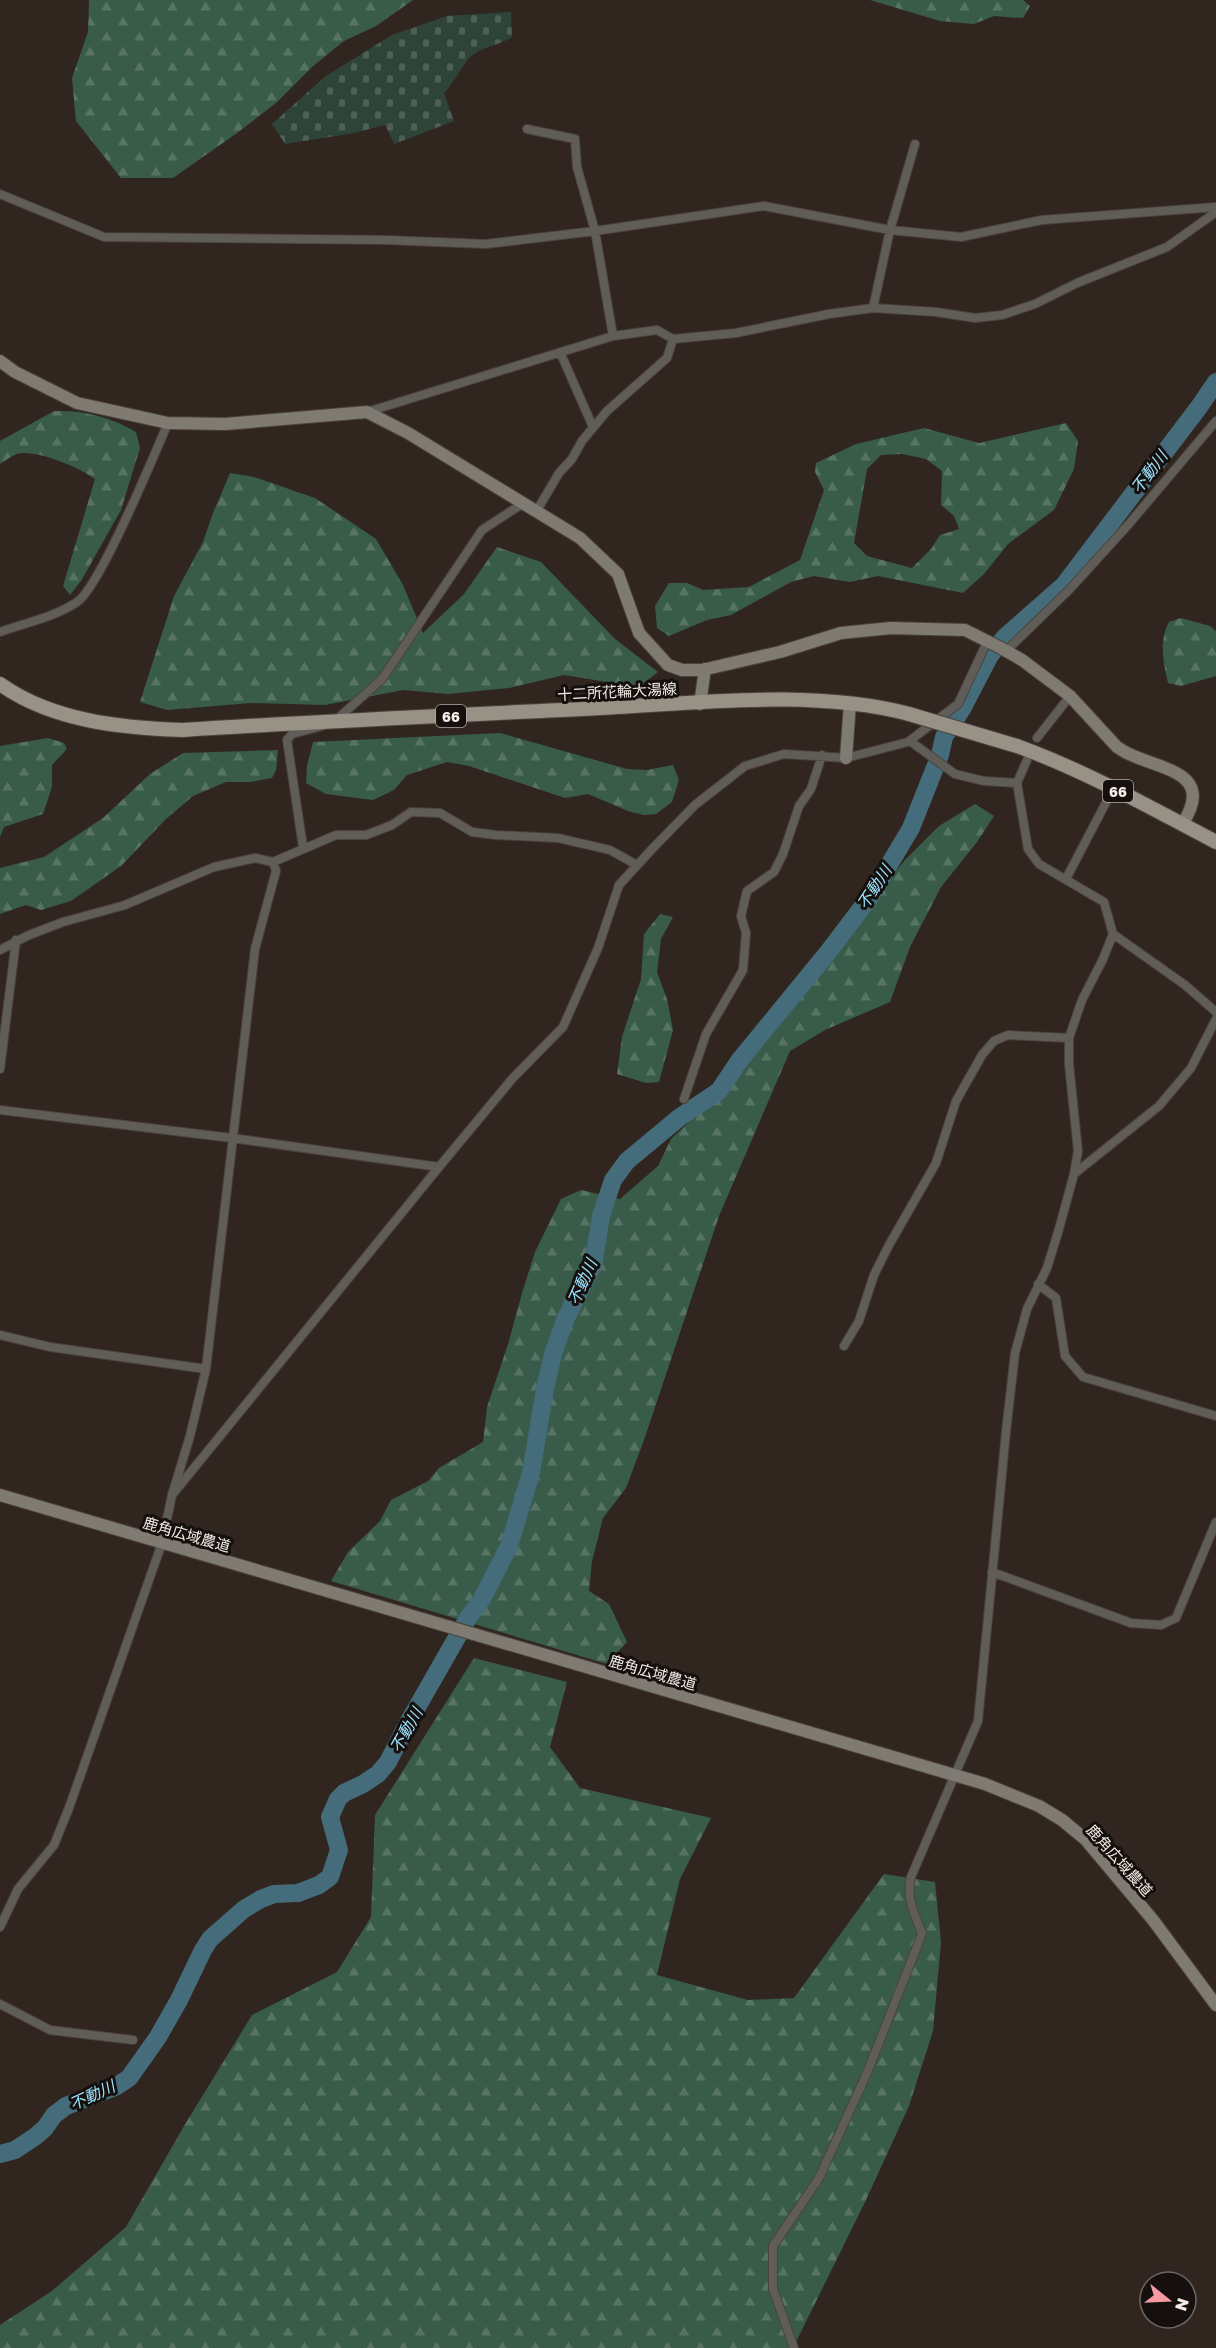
<svg xmlns="http://www.w3.org/2000/svg" width="1216" height="2348" font-family="'Golos Text','Noto Sans JP',sans-serif">
	<style>
		.forest { fill: url(#forest-firs); fill-rule: evenodd }
		.cemetery { fill: url(#cemetery-stones) }
		.lines { fill: none; stroke-linecap: round; stroke-linejoin: round }
		.river { stroke: #456c7b; stroke-width: 18 }
		.street-casing { stroke: #4c423b; stroke-width: 10 }
		.secondary-casing { stroke: #4c423b; stroke-width: 14 }
		.primary-casing { stroke: #4c423b; stroke-width: 16 }
		.street { stroke: #605d58; stroke-width: 8 }
		.secondary { stroke: #7f7a72; stroke-width: 12 }
		.primary { stroke: #979186; stroke-width: 14 }
		.primary-bridge-casing { stroke: #4c423b; stroke-width: 16; stroke-linecap: butt }
		.primary-bridge { stroke: #979186; stroke-width: 14 }
		.labels { text-anchor: middle; dominant-baseline: central; stroke-width: 6; stroke-linejoin: round; paint-order: stroke }
		.shield { fill: #15100d; stroke: #b1aba6; stroke-width: 1.5 }
		.shield-label { font-size: 14px; font-weight: bold; fill: #f4ede8 }
		.street-label { font-size: 15px; fill: #f4ede8; stroke: #15100d }
		.water-label { font-size: 16px; font-style: italic; fill: #9ce3fe; stroke: #15100d }
	</style>
	<defs>
		<pattern id="forest-firs" width="22" height="20" patternUnits="userSpaceOnUse" patternTransform="scale(1.5)"><rect width="22" height="20" fill="#395b49"/><path d="M5 1l3.5 6h-7zM16 11l3.5 6h-7z" fill="#567363"/></pattern>
		<pattern id="cemetery-stones" width="16" height="16" patternUnits="userSpaceOnUse" patternTransform="scale(1.5)"><rect width="16" height="16" fill="#2e4439"/><path d="M2 7V4a2 2 0 0 1 4 0v3zM10 15v-3a2 2 0 0 1 4 0v3z" fill="#4d5f56"/></pattern>
	</defs>
	<rect width="100%" height="100%" fill="#31261f"/>
	<!-- forest -->
	<path class="forest" d="M89 0H413L376 26 344 41 312 67 276 103 237 133 173 178H121L76 121 72 78 88 32Z
		M870 0H1023L1030 6 1023 18 994 16 974 24 940 21Z
		M54 411C83 410 111 417 136 432L140 448 121 510 81 581 70 595 63 586 95 479C81 468 34 448 17 454 11 456 5 461 0 464V441Z
		M1066 423 1078 441 1074 469 1054 510 1008 544 984 574 963 593 878 576 850 582 814 576 791 582 731 615 707 620 669 636 657 628 655 606 669 583H687L703 590 749 587 800 560 824 490 815 472 816 463 856 444 924 428 979 443ZM902 454 926 459 942 471 941 505 954 516 959 529 940 535 931 549 912 568 867 556 854 543 867 469 881 455Z
		M230 473 254 477 315 498 376 539 403 585 423 633 464 594 497 547 541 562 615 639 658 672 638 687 564 675 509 688 448 694 403 690 325 705 251 703 167 710 140 702 174 596 203 542 213 513Z
		M1181 618 1210 626 1216 631V676L1181 686 1168 683C1163 662 1159 641 1169 622Z
		M500 733 627 769 647 770 673 765 679 780 672 802 656 814 644 815 628 811 588 794 565 798 469 766 447 762 407 775 394 790 373 800 326 794 306 783 307 766 313 742Z
		M48 738 64 743 67 749 52 765V787L43 814 4 827 0 837V746Z
		M278 750 276 770 272 778 250 782H226L193 796 166 819 121 866 71 901 41 910 26 905 0 914V868L44 857 103 818 150 774 183 753Z
		M975 804 994 816 977 842 941 887 910 947 890 1002 825 1030 790 1051 719 1216 644 1440 626 1488 603 1518 592 1561 589 1591 609 1604 627 1642 607 1664 331 1581 348 1552 380 1521 391 1500 428 1481 439 1468 483 1442 487 1407 509 1341 522 1293 535 1252 561 1199 581 1190 620 1199 658 1166 671 1139 716 1096 905 860 939 826Z
		M660 914 673 917 661 939 657 972 667 999 673 1030 659 1082 646 1083 617 1074 622 1037 641 979 644 934Z
		M474 1658 567 1682 550 1747 580 1788 711 1818 680 1879 657 1975 748 2000 794 1998 884 1874 935 1882 941 1942 933 2031 909 2106 866 2200 793 2348H0V2325L52 2291 126 2227 184 2126 252 2015 337 1972 371 1917 375 1815Z"/>
	<!-- cemetery -->
	<path class="cemetery" d="M511 12 512 37C499 46 481 46 469 58 461 68 454 82 444 93L454 121 394 144 385 125 354 133 285 144 272 124 326 76 392 35 447 16Z"/>
	<g class="lines">
		<!-- river -->
		<path class="river" d="M0 2154 15 2150 36 2136 45 2128 54 2115 66 2106 117 2086 129 2078 158 2037 179 2000 203 1950 210 1939 244 1909 261 1899 274 1894 298 1893 319 1885 330 1877 339 1850 330 1817 338 1799 344 1793 363 1784 378 1774 388 1762 408 1723 468 1618 482 1599 509 1546 531 1473 545 1389 553 1354 566 1318 593 1265 601 1216 613 1180 627 1161 680 1117 719 1091 739 1061 829 951 870 897 911 828 940 755 944 737 962 709 990 655 1005 637 1064 585 1199 407 1216 382"/>
		<!-- street casing -->
		<g class="street-casing">
			<path id="street" d="M527 129 575 139 577 167 595 231 613 336
				M0 194 104 237 386 240 486 244 595 231 764 206 890 230 961 237 1042 220 1216 207
				M873 308 890 230 915 144
				M560 352 593 427
				M367 412 613 336 657 330 673 339 736 333 829 314 873 308 936 312 975 318 1002 315 1035 304 1077 283 1167 247 1216 212
				M536 512 559 473 572 459 582 441 607 411 667 358 673 339
				M0 632C25 623 55 617 77 602 100 587 154 455 168 423
				M1006 651 1069 590 1128 525 1216 421
				M336 720 382 679 482 530 522 504
				M1037 738 1070 696
				M910 741 955 774 984 781 1017 783
				M1027 760 1017 783 1028 849 1039 864 1104 902 1113 934 1185 985 1216 1012
				M303 847 287 740 292 734 322 726
				M1066 879 1113 789
				M0 950 29 935 63 922 125 905 214 867 255 858 273 862 336 835H366L392 825 411 812 440 813 472 832 496 835 558 838 610 850 637 865
				M0 1069 16 940
				M684 1099 706 1034 743 970 746 933 741 916 747 891 774 872 783 854 799 806 811 789 822 755
				M0 1110 232 1138 439 1167
				M1074 1174 1159 1106 1191 1068 1216 1019
				M1038 1284 1056 1298 1065 1356 1083 1377 1216 1416
				M0 1335 50 1347 206 1369
				M844 1346 859 1321 874 1275 889 1245 936 1163 956 1101 982 1055 994 1041 1008 1035 1069 1038
				M172 1495 439 1167 512 1079 563 1027 598 948 619 885 652 849 695 805 745 766 784 754 846 758 908 742 958 704 987 642
				M992 1572 1131 1623 1161 1625 1176 1618 1216 1522
				M0 1927 18 1889 54 1845 69 1808 162 1543 172 1495 190 1436 206 1369 255 949 276 871 273 862
				M0 2004 50 2030 133 2040
				M794 2348 773 2289V2246L819 2178 867 2073 916 1949 922 1933C914 1914 906 1897 911 1877L978 1721 1006 1432 1015 1353 1027 1309 1047 1268 1059 1229 1074 1174 1078 1151 1069 1064V1038L1082 1000 1103 959 1113 934"/>
		</g>
		<!-- secondary casing -->
		<g class="secondary-casing">
			<path id="secondary" d="M0 361 15 372 77 403 168 423 225 424 367 412 408 433 580 538 618 574 639 633 668 665 682 670H702L780 652 841 633 891 628 965 630 1001 648 1022 660 1070 696 1117 747 1125 752C1159 770 1216 771 1183 823
				M700 704 705 669
				M846 758 850 703
				M0 1495 985 1784 1039 1806 1062 1820 1085 1839 1153 1920 1216 2005"/>
		</g>
		<!-- primary casing -->
		<g class="primary-casing">
			<path id="primary" d="M0 684C52 721 121 728 183 730 322 721 462 715 601 708 700 703 813 689 909 714
				M1017 746C1086 771 1151 808 1216 842"/>
		</g>
		<!-- street -->
		<use href="#street" class="street"/>
		<!-- secondary -->
		<use href="#secondary" class="secondary"/>
		<!-- primary -->
		<use href="#primary" class="primary"/>
		<!-- primary-bridge casing -->
		<g class="primary-bridge-casing">
			<path id="primary-bridge" d="M909 714 1017 746"/>
		</g>
		<!-- primary-bridge -->
		<use href="#primary-bridge" class="primary-bridge"/>
	</g>
	<g class="labels">
		<!-- shield labels -->
		<g class="shield">
			<rect x="436" y="705" width="30" height="22" rx="4.5"/>
			<rect x="1103" y="780" width="30" height="22" rx="4.5"/>
		</g>
		<g class="shield-label">
			<text x="451" y="716">66</text>
			<text x="1118" y="791">66</text>
		</g>
		<!-- street labels -->
		<g class="street-label">
			<text transform="translate(617 691) rotate(-3)">十二所花輪大湯線</text>
			<text transform="translate(187 1534) rotate(16)">鹿角広域農道</text>
			<text transform="translate(653 1672) rotate(16)">鹿角広域農道</text>
			<text transform="translate(1120 1860) rotate(48)">鹿角広域農道</text>
		</g>
		<!-- water labels -->
		<g class="water-label">
			<text transform="translate(1149 472) rotate(-53)">不動川</text>
			<text transform="translate(874 887) rotate(-57)">不動川</text>
			<text transform="translate(582 1282) rotate(-66)">不動川</text>
			<text transform="translate(406 1730) rotate(-61)">不動川</text>
			<text transform="translate(92 2095) rotate(-25)">不動川</text>
		</g>
	</g>
	<!-- north arrow -->
	<g transform="translate(1168 2300) rotate(108)"><circle r="28" fill="#15100d" stroke="#6e6865" stroke-width="1.5"/>
	<path d="M0-4.5L10 22L0 15L-10 22Z" fill="#f49aa0"/>
	<text y="-9" font-size="16" font-weight="bold" text-anchor="middle" fill="#f4ede8">N</text>
	</g>
</svg>
